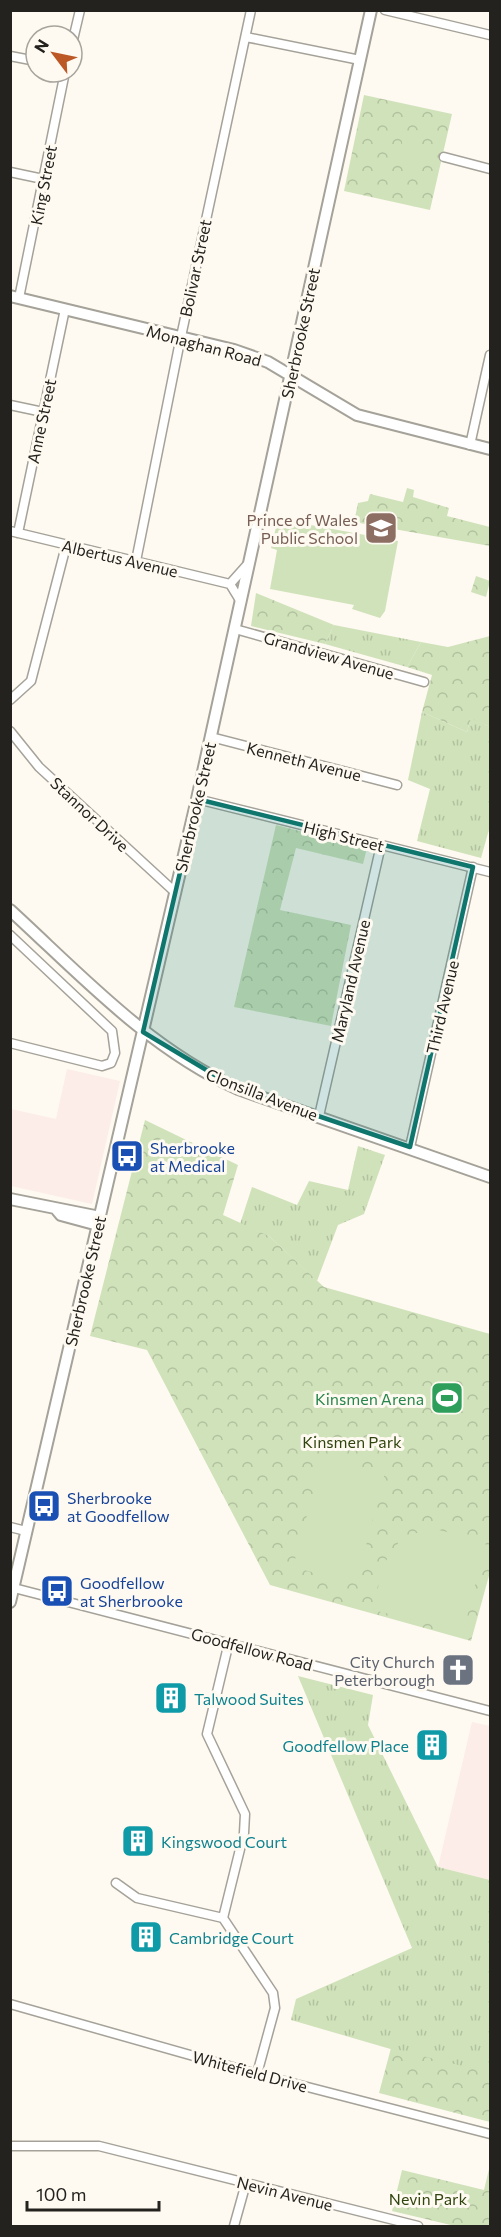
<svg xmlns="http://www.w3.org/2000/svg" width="501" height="2237" font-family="Commissioner,sans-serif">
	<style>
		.commercial { fill: #fcede8 }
		.grass { fill: url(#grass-tufts) }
		.forest { fill: url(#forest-crowns) }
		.pitch { fill: #d0e2ba }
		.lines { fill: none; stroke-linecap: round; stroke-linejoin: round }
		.minor-casing { stroke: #a5a299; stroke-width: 11 }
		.major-casing { stroke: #a5a299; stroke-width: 14 }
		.minor { stroke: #fff; stroke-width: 8 }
		.major { stroke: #fff; stroke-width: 10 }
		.marked { fill: #0f766e; fill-opacity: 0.2; stroke: #0f766e; stroke-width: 4.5; stroke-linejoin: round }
		.labels { text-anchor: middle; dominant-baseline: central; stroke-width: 6; stroke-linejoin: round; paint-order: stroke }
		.street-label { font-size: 16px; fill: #23221e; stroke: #fefaf1 }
		.education-label { font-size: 16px; fill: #785e54; stroke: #fefaf1; text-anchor: end }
		.transit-label { font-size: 16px; fill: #164399; stroke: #fefaf1; text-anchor: start }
		.leisure-label { font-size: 16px; fill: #27864d; stroke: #fefaf1; text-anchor: end }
		.park-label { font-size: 16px; fill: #30440e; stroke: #fefaf1 }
		.worship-label { font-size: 16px; fill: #5b616d; stroke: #fefaf1; text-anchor: end }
		.culture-label { font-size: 16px; fill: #0d838f; stroke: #fefaf1; text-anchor: start }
	</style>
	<defs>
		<pattern id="grass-tufts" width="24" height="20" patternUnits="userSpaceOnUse" patternTransform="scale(1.5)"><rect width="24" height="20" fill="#d0e2ba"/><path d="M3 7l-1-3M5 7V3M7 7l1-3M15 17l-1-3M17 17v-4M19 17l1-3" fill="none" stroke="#b2c29f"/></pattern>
		<pattern id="forest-crowns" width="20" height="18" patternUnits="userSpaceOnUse" patternTransform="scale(1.5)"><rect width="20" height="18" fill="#d0e2ba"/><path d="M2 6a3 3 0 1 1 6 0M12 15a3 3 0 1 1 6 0" fill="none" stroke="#b2c29f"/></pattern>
	</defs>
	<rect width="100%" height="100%" fill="#fefaf1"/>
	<!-- commercial -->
	<path class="commercial" d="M67 1069 120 1081 92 1204 11 1186V1109L56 1119Z
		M472 1722 490 1726V1880L438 1867Z"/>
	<!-- grass -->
	<path class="grass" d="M334 625 421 642 407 667 325 644Z
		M422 712 467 732 471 717 490 727V826L481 858 417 841 430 789 408 780Z
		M358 1146 385 1155 364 1214 338 1225 317 1281 269 1236 240 1224 252 1187 297 1205 309 1181 348 1190Z
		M298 1676 373 1695 368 1725 438 1867 490 1880V2078L291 2020 296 1999 412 1948Z"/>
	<!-- forest -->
	<path class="forest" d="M364 95 452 114 430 210 344 191Z
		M407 488 414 490 413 497 449 508 447 516 490 527V546L354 522 358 503 368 501 370 494 403 502Z
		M476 576 490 581 486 597 471 592Z
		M256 593 334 625 325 644 251 626Z
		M490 636V727L471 718 467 732 422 712 432 675 407 667 421 642 448 647Z
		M276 825 367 848 363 864 296 848 280 910 351 925 331 1026 234 1007Z
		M145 1120 238 1165 223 1215 269 1236 324 1287 490 1334V1572L471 1641 270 1585 147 1350 90 1336Z
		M391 2048 490 2073V2122L379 2093Z
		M490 2165V2226H455L392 2211 402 2170 484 2190Z"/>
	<!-- pitch -->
	<path class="pitch" d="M420 130 424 159 404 162 401 132Z
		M278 519 398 541 385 611 380 618 352 609 354 605 270 589 277 550 271 548Z
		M323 1456 385 1473 356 1584 293 1567Z
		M435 1529 486 1542 463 1632 373 1610 383 1565 403 1536Z"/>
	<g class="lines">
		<!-- minor casing -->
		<g class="minor-casing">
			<path id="minor" d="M385 10 490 35
				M246 37 360 60
				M72 44 80 10
				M10 56 36 61
				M444 157 490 169
				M10 172 43 179
				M19 298 65 72
				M10 405 43 412
				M470 445 490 355
				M10 531 230 584 241 602
				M18 533 65 309
				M136 561 179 346 251 10
				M230 584 247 565
				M235 629 424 682
				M10 700 31 681 66 546
				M10 731 39 767 176 893
				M211 737 397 785
				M197 799 490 872
				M10 935 112 1031 115 1053 111 1063 102 1066 10 1043
				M319 1116 381 845
				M410 1147 473 867
				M10 1527 26 1531
				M14 1588 490 1711
				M229 1642 207 1734 245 1814 244 1833 223 1918 273 1993 275 2008 257 2074
				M116 1883 137 1898 223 1918
				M10 2004 257 2074 490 2134
				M10 2146H99L418 2226
				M234 2226 246 2183"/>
		</g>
		<!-- major casing -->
		<g class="major-casing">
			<path id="major" d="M10 296 234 350 268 362 357 415 490 449
				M10 910C82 976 148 1048 238 1089L490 1177
				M10 1199 100 1217
				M56 1209 61 1215 98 1225
				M10 1602 197 799 371 10"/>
		</g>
		<!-- minor -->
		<use href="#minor" class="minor"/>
		<!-- major -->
		<use href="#major" class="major"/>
	</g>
	<!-- marked area -->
	<path class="marked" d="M197 799 473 867 410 1147 238 1089 143 1032Z"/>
	<!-- icons -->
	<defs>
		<g id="school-square" transform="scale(1.725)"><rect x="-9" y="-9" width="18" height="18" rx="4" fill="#8d6e63" stroke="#fefaf1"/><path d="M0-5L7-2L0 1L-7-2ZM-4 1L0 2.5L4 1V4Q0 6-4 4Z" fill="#fff"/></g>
		<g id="bus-square" transform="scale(1.725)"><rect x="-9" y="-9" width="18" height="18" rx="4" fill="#1a4fb4" stroke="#fefaf1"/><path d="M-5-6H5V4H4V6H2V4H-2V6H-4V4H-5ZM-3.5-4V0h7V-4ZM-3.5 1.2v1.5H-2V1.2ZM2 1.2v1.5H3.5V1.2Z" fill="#fff"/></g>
		<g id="stadium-square" transform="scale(1.725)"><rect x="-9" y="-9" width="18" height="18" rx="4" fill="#2e9e5b" stroke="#fefaf1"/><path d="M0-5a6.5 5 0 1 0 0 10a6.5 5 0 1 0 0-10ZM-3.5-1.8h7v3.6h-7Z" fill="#fff"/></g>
		<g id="church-square" transform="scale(1.725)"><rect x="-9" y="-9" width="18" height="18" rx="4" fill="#6b7280" stroke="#fefaf1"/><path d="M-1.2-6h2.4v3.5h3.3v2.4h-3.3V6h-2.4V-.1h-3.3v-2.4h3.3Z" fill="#fff"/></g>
		<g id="building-square" transform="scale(1.725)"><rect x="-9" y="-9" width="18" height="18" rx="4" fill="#0f9aa8" stroke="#fefaf1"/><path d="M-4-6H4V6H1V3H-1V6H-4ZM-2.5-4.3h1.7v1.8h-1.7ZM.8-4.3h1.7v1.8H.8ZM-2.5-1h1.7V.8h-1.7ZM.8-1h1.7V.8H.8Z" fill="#fff"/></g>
	</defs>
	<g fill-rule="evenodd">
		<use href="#school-square" x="381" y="528"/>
		<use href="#bus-square" x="127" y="1156"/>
		<use href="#stadium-square" x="447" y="1398"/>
		<use href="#bus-square" x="44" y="1506"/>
		<use href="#bus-square" x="57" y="1591"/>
		<use href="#church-square" x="458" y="1670"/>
		<use href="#building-square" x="171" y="1698"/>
		<use href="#building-square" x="432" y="1745"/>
		<use href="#building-square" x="138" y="1841"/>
		<use href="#building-square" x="146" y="1937"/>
	</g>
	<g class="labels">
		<!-- street labels -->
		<g class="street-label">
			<text transform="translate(43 185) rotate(-79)">King Street</text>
			<text transform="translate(195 268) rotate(-78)">Bolivar Street</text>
			<text transform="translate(300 333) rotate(-78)">Sherbrooke Street</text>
			<text transform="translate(204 345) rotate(15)">Monaghan Road</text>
			<text transform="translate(41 421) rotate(-78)">Anne Street</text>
			<text transform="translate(120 558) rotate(13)">Albertus Avenue</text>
			<text transform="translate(329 655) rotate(16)">Grandview Avenue</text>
			<text transform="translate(304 761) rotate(14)">Kenneth Avenue</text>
			<text transform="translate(195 807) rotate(-77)">Sherbrooke Street</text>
			<text transform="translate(90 814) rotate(43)">Stannor Drive</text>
			<text transform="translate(344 836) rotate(14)">High Street</text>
			<text transform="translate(350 981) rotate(-77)">Maryland Avenue</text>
			<text transform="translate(442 1007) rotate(-77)">Third Avenue</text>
			<text transform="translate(262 1094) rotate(21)">Clonsilla Avenue</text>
			<text transform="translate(85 1281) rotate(-77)">Sherbrooke Street</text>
			<text transform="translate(252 1649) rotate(15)">Goodfellow Road</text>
			<text transform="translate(250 2071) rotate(15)">Whitefield Drive</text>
			<text transform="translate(285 2193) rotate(14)">Nevin Avenue</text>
		</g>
		<!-- education labels -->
		<g class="education-label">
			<text x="358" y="519">Prince of Wales<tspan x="358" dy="18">Public School</tspan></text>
		</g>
		<!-- transit labels -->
		<g class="transit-label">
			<text x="150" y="1147">Sherbrooke<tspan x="150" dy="18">at Medical</tspan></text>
			<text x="67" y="1497">Sherbrooke<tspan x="67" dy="18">at Goodfellow</tspan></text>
			<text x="80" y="1582">Goodfellow<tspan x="80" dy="18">at Sherbrooke</tspan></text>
		</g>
		<!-- leisure labels -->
		<g class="leisure-label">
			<text x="424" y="1398">Kinsmen Arena</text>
		</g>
		<!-- park labels -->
		<g class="park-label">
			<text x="352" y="1441">Kinsmen Park</text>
			<text x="428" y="2198">Nevin Park</text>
		</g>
		<!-- worship labels -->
		<g class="worship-label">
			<text x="435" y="1661">City Church<tspan x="435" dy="18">Peterborough</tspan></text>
		</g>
		<!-- culture labels -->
		<g class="culture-label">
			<text x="194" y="1698">Talwood Suites</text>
			<text x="409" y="1745" text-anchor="end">Goodfellow Place</text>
			<text x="161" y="1841">Kingswood Court</text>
			<text x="169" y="1937">Cambridge Court</text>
		</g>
	</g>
	<!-- border -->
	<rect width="501" height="2237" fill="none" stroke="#23221e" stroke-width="24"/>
	<!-- north arrow -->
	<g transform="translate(54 54) rotate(302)"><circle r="28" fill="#fefaf1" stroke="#a6a49d" stroke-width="1.5"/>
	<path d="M0-4.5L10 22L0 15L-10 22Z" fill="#bc5726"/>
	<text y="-9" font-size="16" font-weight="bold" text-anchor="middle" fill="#23221e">N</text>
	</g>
	<!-- scale -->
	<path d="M27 2201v9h132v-9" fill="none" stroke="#23221e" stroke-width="3"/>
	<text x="36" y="2201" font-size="18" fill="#23221e" stroke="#fefaf1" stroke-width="4.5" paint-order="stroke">100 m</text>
</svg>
